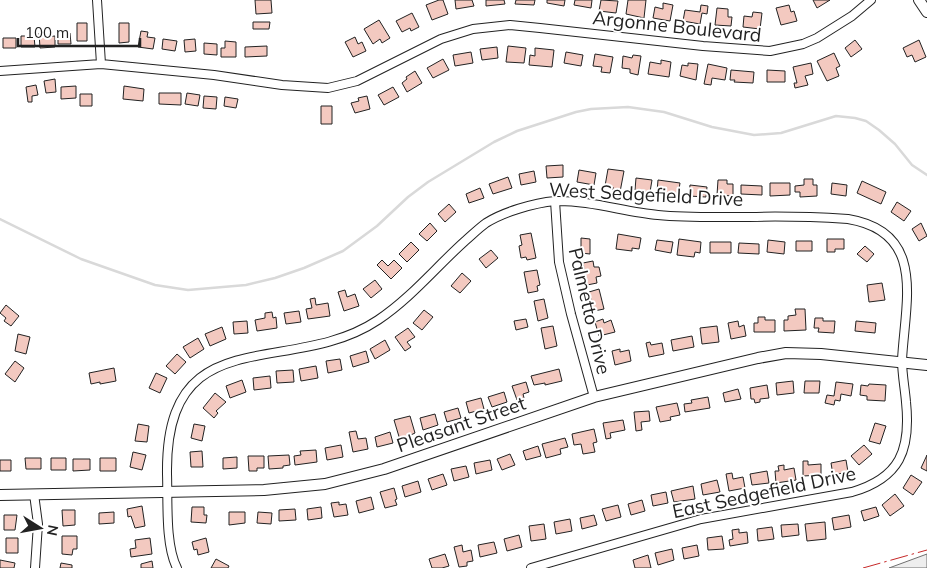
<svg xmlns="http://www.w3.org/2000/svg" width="927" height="568" font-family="Mulish,sans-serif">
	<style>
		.green { fill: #eee; stroke: #6f6f6f }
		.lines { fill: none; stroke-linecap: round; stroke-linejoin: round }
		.stream { stroke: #d9d9d9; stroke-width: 2.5 }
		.building { fill: #f3c9c0; stroke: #222 }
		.street-casing { stroke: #222; stroke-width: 10 }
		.secondary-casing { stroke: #222; stroke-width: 12 }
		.street { stroke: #fff; stroke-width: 8 }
		.secondary { stroke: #fff; stroke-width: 10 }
		.power { stroke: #c62828; stroke-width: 1; stroke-dasharray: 18 4 2.5 4; stroke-linecap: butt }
		.labels { text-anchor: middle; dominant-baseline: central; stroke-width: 4; stroke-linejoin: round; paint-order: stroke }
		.street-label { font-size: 19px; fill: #222; stroke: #fff }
	</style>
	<rect width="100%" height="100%" fill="#fff"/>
	<!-- green -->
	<path class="green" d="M927 554V568H889Z"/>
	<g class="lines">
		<!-- stream -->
		<path class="stream" d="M0 219 81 259 155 285 188 290 246 285 275 278 304 268 343 251 377 226 408 197 428 182 494 142 517 131 576 112 591 109 628 107 664 112 712 127 754 135 781 133 836 116 855 118 866 121 879 130 895 144 912 165 927 175"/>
	</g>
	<!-- building -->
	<path class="building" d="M255 0H271L272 13 256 14Z
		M439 0H443L448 14 432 20 426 5Z
		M455 0H472L474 6 456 9Z
		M486 0H504L505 4 486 6Z
		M516 0H535L534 5 515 4Z
		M547 0H565L564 6 547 3Z
		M575 0H592L591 8 574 5Z
		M601 0 618 1 616 13 599 11Z
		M628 0H646L644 18 626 14Z
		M813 0H830L817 8Z
		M663 3 673 5 670 21 653 18 655 7 663 9Z
		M701 5 708 6 707 14 702 13 700 24 683 21 685 10 700 12Z
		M789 5 791 12 794 11 797 21 781 25 776 8Z
		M717 8 728 9V17H732L731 26 715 25Z
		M753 12 762 13 760 29 743 27 744 16 752 17Z
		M412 13 419 27 411 31 410 28 402 32 396 21Z
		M379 20 390 38 382 43 380 39 373 44 364 29Z
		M253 22H270L269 29H253Z
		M77 23H87V41H77Z
		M119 23H129V42L119 43Z
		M141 31 148 32 147 37 155 38 153 49 138 47Z
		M39 33H46V37L55 36V47L40 48Z
		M70 33 71 44H58V34Z
		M21 36H34L35 47H21Z
		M355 37 358 44 362 42 366 51 353 57 345 42Z
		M3 38H16V48H3Z
		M163 39 177 41 175 51 162 49Z
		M195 39 196 51 185 52 184 40Z
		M855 40 862 49 851 57 845 48Z
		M919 40 926 57 915 62 912 55 907 57 903 48Z
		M225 41 236 42V57H221V48H225Z
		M204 43 217 44V55L204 54Z
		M267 46V56L245 57V47Z
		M508 46 526 48 524 63 506 62Z
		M497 47 498 58 482 60 480 49Z
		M535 48 554 50 552 67 529 65 530 55 535 56Z
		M471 52 473 63 455 66 453 55Z
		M566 52 583 55 581 66 564 63Z
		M834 53 840 66 836 68 839 76 827 81 817 61Z
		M595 54 613 57 610 73 601 72 602 67 593 66Z
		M633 55 641 56 638 75 630 73V69L622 68 623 56 632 58Z
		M443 59 449 70 433 78 427 68Z
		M661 60 671 62 669 77 648 74 650 62 661 64Z
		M688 63 698 64 696 80 680 76 682 65 688 66Z
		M811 63 813 74 805 76 808 85 795 88 794 83H797L793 67Z
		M708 64 727 68 725 80 712 78 711 85 704 84Z
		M731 70 754 72 753 83 734 82 735 80H730Z
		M767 70 785 71V82H767Z
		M415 71 422 83 407 92 402 83 407 79 406 77Z
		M55 79 56 92 46 93 44 81Z
		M36 85 38 95 32 96V102H28L26 87Z
		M76 86V98L61 99V87Z
		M124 86 144 89 143 101 123 99Z
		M393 87 399 97 384 105 378 95Z
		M159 93H181V105L159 104Z
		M187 93 200 95 198 106 185 104Z
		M80 94H92V106H80Z
		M204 96 217 97 216 109 203 108Z
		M367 96 370 109 355 113 351 103 359 101 358 98Z
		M225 97 238 99 236 108 224 106Z
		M321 106H332V124H321Z
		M563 165V177L547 178 546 166Z
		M608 169 624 171 620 192 613 190V187L605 186Z
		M579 170 596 173 594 185 577 182Z
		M534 171 536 182 521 185 519 174Z
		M508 177 512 188 493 194 489 184Z
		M636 178 652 180 650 192 635 190Z
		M804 179H813V185H817V196L800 197V192H795V186L804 185Z
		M658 180 680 183 678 195 657 192Z
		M718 180H727V184H733V196L717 195Z
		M862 181 886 192 881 204 857 193Z
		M770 183H790V195L770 196Z
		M832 183 847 185 846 196 831 194Z
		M690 185 707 187 706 197 689 196Z
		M741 185 762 186V195L741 194Z
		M480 188 484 198 469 203 466 194Z
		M897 202 911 211 904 221 891 212Z
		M449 204 456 212 445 222 438 214Z
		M430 223 437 231 427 241 419 234Z
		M921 223 927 236 919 241 912 229Z
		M531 233 536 258 527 260 526 257 521 258 519 246 522 245 520 235Z
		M618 234 641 238 639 249 632 248V251L616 249Z
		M581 238 590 239V254L581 253Z
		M679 239 701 242 700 253 695 252 694 257 677 255Z
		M827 239H844V249H835V252H827Z
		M657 240 673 242 671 253 655 250Z
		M768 240 785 242 784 254 767 252Z
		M796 241H812V251H796Z
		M411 242 419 250 407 262 399 254Z
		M710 242H731V253H710Z
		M739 243 759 244V254L738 253Z
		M865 246 874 254 867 262 857 254Z
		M491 250 498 258 486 268 479 259Z
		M382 260 388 266 394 260 402 268 391 279 377 265Z
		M593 261 594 267H599L601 276 596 277 597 283 587 285 583 263Z
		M537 270 540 285 537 286 538 291 528 293 524 272Z
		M462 273 471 281 460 293 451 286Z
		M375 280 382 289 371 298 363 289Z
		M882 283 885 300 869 302 867 285Z
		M599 289 604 309 594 311 589 292Z
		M345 290 347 297 355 294 359 306 344 311 338 292Z
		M315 298 316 305 328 303 330 316 308 319 306 309 312 308 310 299Z
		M544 299 548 318 538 321 534 301Z
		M6 305 19 316 11 326 4 321 6 318 0 313Z
		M795 309H805L806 330 784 331V320H788V316L796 315Z
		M424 310 433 317 422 330 413 323Z
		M299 311 301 322 286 324 284 313Z
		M272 312 273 318 276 317 277 328 257 331 255 320 265 318V313Z
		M758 317H765V320H775V332H754V323H758Z
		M815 318H823V321H835L834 333 818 332 819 328H814Z
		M526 319 528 327 516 330 514 321Z
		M603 319 604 323 611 320 615 332 599 336 595 322Z
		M247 321 248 333 234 334 233 322Z
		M738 321 739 327 744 325 746 336 731 339 728 323Z
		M856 321 876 323 875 333 855 331Z
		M553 326 557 346 545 349 541 328Z
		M717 326 719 342 702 344 700 328Z
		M222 327 226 339 210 346 205 334Z
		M408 328 415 337 407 342 411 347 405 351 395 337Z
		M18 334 30 337 26 354 15 351Z
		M692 336 694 347 673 351 671 340Z
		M198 338 204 349 190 358 183 347Z
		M385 340 390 350 375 359 370 349Z
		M650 342 651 345 662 343 664 354 649 357 646 343Z
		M620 349V352L629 350 631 361 615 365 612 351Z
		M366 351 369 362 353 367 350 356Z
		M177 354 186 362 175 374 166 366Z
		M340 359 342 370 328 373 326 361Z
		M15 361 24 368 15 382 5 374Z
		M316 366 318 378 301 381 299 369Z
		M114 368 116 381 100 384V382L91 384 89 373Z
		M559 369 562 381 545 385V383L534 385 531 376Z
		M293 370 294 382 277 383 276 371Z
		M156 373 167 378 160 393 149 388Z
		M270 376 271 388 254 390 253 378Z
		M242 380 246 392 230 398 226 386Z
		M793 381 794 393 777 395 776 383Z
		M805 381H820L819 393H804Z
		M526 382 529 392 523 394 524 398 517 400 512 386Z
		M836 382 853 384 851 396 841 394 840 401 835 400 834 405 825 403 827 395 834 396Z
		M869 384 886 385 885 401 867 400V396L860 395 861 385 868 386Z
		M767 385 769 398 760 399V402L755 403 754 399H751L750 388Z
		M738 389 741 399 725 402 723 393Z
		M504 392 507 402 492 407 488 397Z
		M215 393 226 402 216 411 218 413 214 418 203 408Z
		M708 397 710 408 685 412 684 404 692 403 691 400Z
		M481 398 484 409 469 413 466 402Z
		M677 403 680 415 670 417 671 420 660 422 656 407Z
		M458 408 461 418 447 422 444 412Z
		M649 411 650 421 641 422 642 430 636 431 634 412Z
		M435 414 438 425 423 430 420 418Z
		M410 416 415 433 400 440 394 420Z
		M623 420 625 430 610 433 611 438 606 439 603 423Z
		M875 423 886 426 880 444 869 441Z
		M138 424 149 426 147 442 135 441Z
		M194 424 205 426 202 441 191 438Z
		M594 429 597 442 593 443 595 452 583 454 581 444 574 445 572 434Z
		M356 431 358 439 366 438 368 449 353 452 349 432Z
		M390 432 393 443 377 447 375 437Z
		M565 438 568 447 560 449 561 454 546 458 542 444Z
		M341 445 343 457 327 460 325 448Z
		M864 445 872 454 859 465 851 456Z
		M538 446 541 456 526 460 523 451Z
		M316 450 317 462 295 465 294 456 301 455 300 451Z
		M202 451 203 467H191L190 452Z
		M133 452 146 455 142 470 130 467Z
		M510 454 515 465 502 470 497 459Z
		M289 455 290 465 283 466V468L269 469 268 456Z
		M927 455V471L921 468Z
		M248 456H264V468H257V471H249Z
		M237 457V468L223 469V458Z
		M25 458H41V469H26Z
		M51 458H66V470H51Z
		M100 458H116V471H100Z
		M73 459H90V470L73 471Z
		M0 460H11V471H0Z
		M490 460 492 470 476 474 474 463Z
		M846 460 848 472 833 475 831 463Z
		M803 461H808V465L821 464V475L803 476Z
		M784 465V470L794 468 796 480 776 483 775 471H779L778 466Z
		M466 466 469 477 454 481 451 469Z
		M767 471 769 483 752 485 750 474Z
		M732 473 733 479 743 477 745 488 729 491 726 474Z
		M443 474 447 485 432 490 428 479Z
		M911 475 922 482 913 495 903 488Z
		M717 480 720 492 703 495 701 484Z
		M418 481 421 492 405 497 402 486Z
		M693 486 695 499 674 502 671 491Z
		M394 488 397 499 395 500 397 505 385 508 380 492Z
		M666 492 668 503 653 506 651 495Z
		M895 494 904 506 890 516 882 505Z
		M371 497 374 509 359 513 356 501Z
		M642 500 645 511 631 515 628 504Z
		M339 502V505L346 504 348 515 334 517 331 503Z
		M618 505 621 517 606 521 602 509Z
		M142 506 145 526 135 528 131 516 128 517 127 509Z
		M192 507H204V515H207L206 523 191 522Z
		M321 507 322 518 308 520 307 509Z
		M876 507 879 516 864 521 861 511Z
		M295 509 296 520 279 521V510Z
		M62 510H75V525L63 526Z
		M114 512V523L99 524V513Z
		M229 512H245V523L229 525Z
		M258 512 272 513 271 524 257 523Z
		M4 515H17L15 530H4Z
		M594 515 597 525 582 529 580 518Z
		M849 515 851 527 834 530 832 518Z
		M570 519 572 531 556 534 554 522Z
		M825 522 826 539 807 541 805 524Z
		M544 524 546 539 531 541 529 526Z
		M798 524 799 535 782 537 781 525Z
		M772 527 774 539 758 541 757 529Z
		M739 529V533L747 532 748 543 730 546 729 540 733 539 732 530Z
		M519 535 522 547 507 551 504 539Z
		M62 536H77V549H73L72 555 62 554Z
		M722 536 724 549 708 550 707 538Z
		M6 538H18V553H6Z
		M150 538 152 554 131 557 130 549 136 548 135 540Z
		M206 538 209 552 198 555 197 549 194 550 192 542Z
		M494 542 497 553 480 557 478 545Z
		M462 545 463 552 471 550 473 561 467 562V566L459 567 454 547Z
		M697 545 699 556 684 559 682 548Z
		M672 549 674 560 658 565 655 553Z
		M445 554 449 566 442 568H432L429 559Z
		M648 555 651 568H635L633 560Z
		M216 559 229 566 228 568H211Z
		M0 560 15 563 14 568H0Z
		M152 561 153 568H141V564Z
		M61 563 72 565V568H60Z"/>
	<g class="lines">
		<!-- street casing -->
		<g class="street-casing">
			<path id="street" d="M97 0 101 64
				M0 71 101 64 214 75 282 85 328 88 357 81 441 39 473 29 510 25 540 28 703 46 770 51 803 44 817 38 852 16 871 0
				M555 201 559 262 571 314 594 397
				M34 494 38 524 35 568
				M177 568C165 545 168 500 167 474 165 316 290 379 378 320 411 298 436 267 465 241 472 235 479 228 486 223 503 212 534 203 555 201 589 200 625 212 658 215 688 218 719 217 749 217 782 216 815 217 848 219 927 232 905 302 902 360 902 374 905 389 906 402 911 450 900 478 852 492L701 519 531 568"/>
		</g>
		<!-- secondary casing -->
		<g class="secondary-casing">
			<path id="secondary" d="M919 0 927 12
				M0 495 264 490 325 484 384 469 594 397 758 358 786 353 821 354 927 365"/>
		</g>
		<!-- street -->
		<use href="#street" class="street"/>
		<!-- secondary -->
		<use href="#secondary" class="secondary"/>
		<!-- power -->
		<path class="power" d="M863 568 927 550"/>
	</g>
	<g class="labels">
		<!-- street labels -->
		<g class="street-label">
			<text transform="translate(677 26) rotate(6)">Argonne Boulevard</text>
			<text transform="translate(646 194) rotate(3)">West Sedgefield Drive</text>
			<text transform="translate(590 311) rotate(77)">Palmetto Drive</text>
			<text transform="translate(461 424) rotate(-19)">Pleasant Street</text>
			<text transform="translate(764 492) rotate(-12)">East Sedgefield Drive</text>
		</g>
	</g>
	<!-- north arrow -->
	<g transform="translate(40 528) rotate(101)" stroke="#ffffff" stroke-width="4" paint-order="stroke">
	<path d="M0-4L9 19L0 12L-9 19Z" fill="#222222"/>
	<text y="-8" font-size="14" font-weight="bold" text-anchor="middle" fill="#222222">N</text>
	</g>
	<!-- scale -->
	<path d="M18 38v8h122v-8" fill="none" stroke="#222222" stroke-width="2.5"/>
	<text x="25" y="38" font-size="15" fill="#222222" stroke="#ffffff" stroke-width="4" paint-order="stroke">100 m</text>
</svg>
